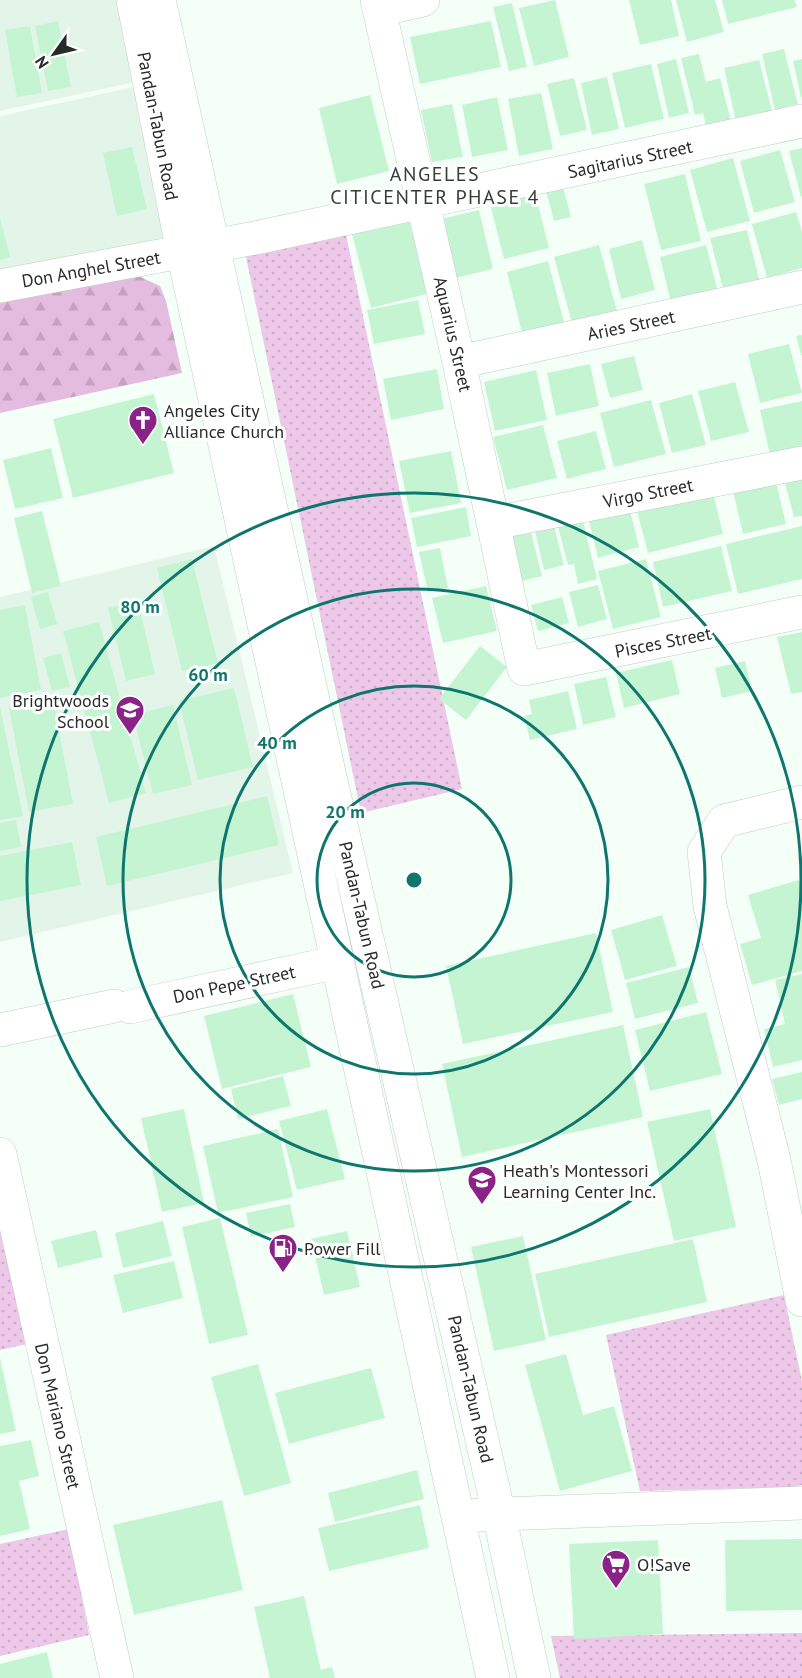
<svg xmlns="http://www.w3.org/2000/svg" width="802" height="1678" font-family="'PT Sans',sans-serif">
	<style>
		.built { fill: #e3f5e8 }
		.grass { fill: url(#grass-dots) }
		.forest { fill: url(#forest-firs) }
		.building { fill: #c5f4d3 }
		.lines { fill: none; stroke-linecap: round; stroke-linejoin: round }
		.minor-casing { stroke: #c2ccc4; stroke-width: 34 }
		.minor { stroke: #fff; stroke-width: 33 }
		.ring { fill: none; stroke: #0f766e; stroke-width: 3 }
		.labels { text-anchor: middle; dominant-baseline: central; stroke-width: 6; stroke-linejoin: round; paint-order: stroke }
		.street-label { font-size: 18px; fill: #282c29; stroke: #fff }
		.poi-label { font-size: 18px; fill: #282c29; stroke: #fff; text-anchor: start }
		.neighbourhood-label { font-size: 20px; letter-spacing: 1.5px; fill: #363e38; stroke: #fff }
		.centre { fill: #0f766e; stroke: #fff; stroke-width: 3 }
		.ring-label { font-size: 18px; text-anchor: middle; font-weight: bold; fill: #0f766e; stroke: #fff; stroke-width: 6; stroke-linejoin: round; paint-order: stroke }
	</style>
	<defs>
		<pattern id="grass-dots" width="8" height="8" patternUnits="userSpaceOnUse" patternTransform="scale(1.5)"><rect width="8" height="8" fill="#edc8e9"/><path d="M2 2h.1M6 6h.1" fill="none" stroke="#cbacc8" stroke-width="1.8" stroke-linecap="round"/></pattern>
		<pattern id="forest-firs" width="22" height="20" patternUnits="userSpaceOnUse" patternTransform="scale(1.5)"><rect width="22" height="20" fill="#e4bce0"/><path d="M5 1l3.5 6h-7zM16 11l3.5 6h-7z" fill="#c4a2c0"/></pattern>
	</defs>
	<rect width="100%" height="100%" fill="#f4fff7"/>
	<!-- built -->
	<path class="built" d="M0 0H124L140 81 0 111Z
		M138 86 171 236 0 272V116Z
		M214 546 293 873 0 942V597Z"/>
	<!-- grass -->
	<path class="grass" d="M345 230 462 789 361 813 245 252Z
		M0 1195 31 1343 0 1350Z
		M784 1295 802 1381V1485L792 1487 640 1491 606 1335Z
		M69 1529 89 1635 0 1656V1544Z
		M802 1633V1678H560L551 1636Z"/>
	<!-- forest -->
	<path class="forest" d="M134 274 160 286 166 301 182 373 0 413V302Z"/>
	<!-- building -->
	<path class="building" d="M555 0 569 57 534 66 519 8Z
		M629 0H671L679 36 640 45Z
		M676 0H715L724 32 687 42Z
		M722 0H795L797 7 728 24Z
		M512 3 527 67 509 71 493 7Z
		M58 21 71 87 48 91 35 26Z
		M491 21 501 67 420 84 410 37Z
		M30 26 42 93 17 97 5 30Z
		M784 49 800 113 777 119 762 54Z
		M699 54 706 82 720 78 734 133 709 140 703 113 695 115 681 58Z
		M676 59 689 113 669 118 657 64Z
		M802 59V97H801L793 61Z
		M759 60 776 126 739 135 724 68Z
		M651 64 664 119 625 128 612 73Z
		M607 77 619 129 592 135 581 83Z
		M574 78 587 130 560 136 547 84Z
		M541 93 553 149 519 156 508 99Z
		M370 95 389 171 337 184 319 108Z
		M497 97 508 150 472 157 462 105Z
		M452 104 463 157 432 162 421 110Z
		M132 147 147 209 117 216 103 153Z
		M802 148V196L801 197 789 151Z
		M780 150 795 202 754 213 740 161Z
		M733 158 750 221 707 232 690 170Z
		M685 174 701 241 661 250 644 184Z
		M563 186 571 217 554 221 546 191Z
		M534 189 549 248 504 259 489 200Z
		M479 210 493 269 451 279 437 220Z
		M796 212 802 232V268L767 278 752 224Z
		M408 216 427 294 371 308 351 230Z
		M0 218 10 257 0 260Z
		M747 230 762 291 726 300 710 238Z
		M642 240 655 290 621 299 609 249Z
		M599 245 618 315 573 327 554 257Z
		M706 245 720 300 673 311 660 257Z
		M548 261 564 322 522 333 507 272Z
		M418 300 425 334 374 344 367 310Z
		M802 335V355H801L796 336Z
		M789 344 802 393 760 403 748 354Z
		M634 356 643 390 610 398 601 364Z
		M590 364 599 406 556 416 547 373Z
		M437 369 444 409 391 420 383 379Z
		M536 370 547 420 495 431 484 382Z
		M735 382 749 432 711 441 698 391Z
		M154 394 174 473 73 498 53 419Z
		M692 394 706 445 672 453 659 403Z
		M651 400 666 454 614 467 600 413Z
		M802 401V457L772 464 760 410Z
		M543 425 557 478 507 490 493 437Z
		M596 431 606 469 567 479 557 441Z
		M51 448 63 498 15 509 3 460Z
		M451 451 461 503 410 513 399 461Z
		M802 468V516L794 517 782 472Z
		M775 477 786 524 743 534 732 487Z
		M713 492 723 534 648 553 637 511Z
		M628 503 639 547 598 558 587 513Z
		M466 507 471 536 417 547 411 518Z
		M42 511 61 586 32 593 14 518Z
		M582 517 597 579 578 584 574 564 568 565 557 523Z
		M553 522 564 565 544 570 534 527Z
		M802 526V579L738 594 726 544Z
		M530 528 542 576 522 581 510 533Z
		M721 546 732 591 663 607 653 562Z
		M440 548 448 588 428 592 419 552Z
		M192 559 218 663 182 671 157 568Z
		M646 559 661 617 613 629 598 571Z
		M598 585 607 619 578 627 569 592Z
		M486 586 497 631 443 643 432 598Z
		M48 592 57 624 40 629 31 597Z
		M562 597 569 623 538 631 531 605Z
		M138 601 155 674 126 681 108 608Z
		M25 605 41 690 0 698V610Z
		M99 622 146 793 109 803 63 631Z
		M802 632V692L791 694 777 637Z
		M480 646 507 667 466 720 439 699Z
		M61 653 70 687 52 691 43 658Z
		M672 660 680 694 624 708 616 673Z
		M745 661 752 691 722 698 715 668Z
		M606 677 616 717 583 725 574 684Z
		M234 688 253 767 198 780 179 701Z
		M568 691 577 729 530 740 524 716 532 714 529 700Z
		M53 699 73 804 29 812 9 708Z
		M173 705 192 785 153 794 133 715Z
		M0 707 23 816 0 820Z
		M267 796 279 845 107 886 96 837Z
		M16 820 21 847 0 851V823Z
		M72 842 81 885 0 901V856Z
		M802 879V971L752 985 740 944 761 938 748 895Z
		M662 915 677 966 625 980 611 930Z
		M596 933 613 1012 463 1044 446 966Z
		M689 967 698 1003 635 1019 626 983Z
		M802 974V1060L773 1067 764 1029 785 1024 775 980Z
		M293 994 311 1067 222 1089 204 1016Z
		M706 1012 722 1074 650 1091 635 1030Z
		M623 1025 643 1117 462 1157 442 1064Z
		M802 1072V1099L779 1105 772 1079Z
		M283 1076 291 1106 238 1119 231 1089Z
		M184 1109 204 1203 162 1212 141 1118Z
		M327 1109 345 1179 297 1190 279 1121Z
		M710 1109 736 1227 674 1241 647 1122Z
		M278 1129 293 1197 218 1213 203 1146Z
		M290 1204 295 1227 251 1237 246 1213Z
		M220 1218 248 1335 209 1344 182 1227Z
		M163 1221 172 1256 123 1268 115 1233Z
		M96 1230 103 1257 58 1268 51 1241Z
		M347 1231 360 1287 324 1295 311 1239Z
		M523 1236 546 1340 494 1351 471 1247Z
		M693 1239 707 1302 549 1337 535 1274Z
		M174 1261 183 1298 123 1313 113 1275Z
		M566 1354 583 1415 614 1406 632 1471 560 1491 525 1365Z
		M0 1358 16 1431 0 1434Z
		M258 1364 291 1483 244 1496 211 1377Z
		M371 1368 385 1418 289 1444 275 1393Z
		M31 1440 39 1476 19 1481 30 1529 0 1536V1446Z
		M417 1470 424 1499 335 1522 328 1493Z
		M222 1500 243 1590 134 1615 113 1525Z
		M420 1505 429 1548 329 1571 318 1528Z
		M802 1539V1610L726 1611 725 1540Z
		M658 1540 663 1634 574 1639 569 1544Z
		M304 1596 321 1670 332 1667 335 1678H270L254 1607Z
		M47 1652 53 1678H0V1664Z"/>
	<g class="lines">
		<!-- minor casing -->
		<g class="minor-casing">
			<path id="minor" d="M133 0 183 252 493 1678
				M159 0 330 777 499 1514 534 1678
				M377 0 459 362 524 669 802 612
				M379 10 423 0
				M0 286 255 238 802 121
				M459 362 802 287
				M494 523 802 463
				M802 802 724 821 704 852 710 906 774 1160 802 1300
				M130 1007 338 962
				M0 1030 114 1006
				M0 1154 117 1678
				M477 1515 802 1503"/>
		</g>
		<!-- minor -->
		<use href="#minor" class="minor"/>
	</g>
	<!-- distance rings -->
	<g class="ring">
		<circle cx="414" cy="880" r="97"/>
		<circle cx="414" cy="880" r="194"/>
		<circle cx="414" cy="880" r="291"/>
		<circle cx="414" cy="880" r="387"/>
	</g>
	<!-- icons -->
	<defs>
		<g id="church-pin" transform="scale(1.5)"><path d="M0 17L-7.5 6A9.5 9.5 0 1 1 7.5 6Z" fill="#8b2288" stroke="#fff"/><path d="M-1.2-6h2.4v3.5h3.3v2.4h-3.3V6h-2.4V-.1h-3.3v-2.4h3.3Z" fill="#fff"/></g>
		<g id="school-pin" transform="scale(1.5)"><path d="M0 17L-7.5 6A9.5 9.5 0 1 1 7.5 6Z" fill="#8b2288" stroke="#fff"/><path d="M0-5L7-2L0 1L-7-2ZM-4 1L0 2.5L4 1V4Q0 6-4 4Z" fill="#fff"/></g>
		<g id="fuel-pin" transform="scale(1.5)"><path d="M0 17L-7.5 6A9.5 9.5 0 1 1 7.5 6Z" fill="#8b2288" stroke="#fff"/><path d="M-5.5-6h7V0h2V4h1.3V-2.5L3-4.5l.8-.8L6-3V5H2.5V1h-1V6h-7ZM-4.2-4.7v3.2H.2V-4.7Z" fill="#fff"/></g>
		<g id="supermarket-pin" transform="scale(1.5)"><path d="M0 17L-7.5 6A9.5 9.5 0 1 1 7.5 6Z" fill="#8b2288" stroke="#fff"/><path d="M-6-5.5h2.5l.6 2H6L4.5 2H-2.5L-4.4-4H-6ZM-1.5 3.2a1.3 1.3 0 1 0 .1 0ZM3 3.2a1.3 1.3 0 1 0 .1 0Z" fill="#fff"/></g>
	</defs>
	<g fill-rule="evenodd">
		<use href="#church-pin" x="143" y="420"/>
		<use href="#school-pin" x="130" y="710"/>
		<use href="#school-pin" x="482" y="1180"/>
		<use href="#fuel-pin" x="283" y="1248"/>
		<use href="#supermarket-pin" x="616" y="1564"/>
	</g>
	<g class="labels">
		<!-- street labels -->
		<g class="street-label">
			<text transform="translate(158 126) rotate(79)">Pandan-Tabun Road</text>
			<text transform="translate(630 159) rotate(-12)">Sagitarius Street</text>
			<text transform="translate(91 269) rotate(-10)">Don Anghel Street</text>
			<text transform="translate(631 325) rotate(-12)">Aries Street</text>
			<text transform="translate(453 334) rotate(77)">Aquarius Street</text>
			<text transform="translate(648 493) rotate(-11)">Virgo Street</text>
			<text transform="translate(663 642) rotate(-11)">Pisces Street</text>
			<text transform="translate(362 915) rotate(77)">Pandan-Tabun Road</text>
			<text transform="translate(234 984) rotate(-12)">Don Pepe Street</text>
			<text transform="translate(471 1389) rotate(77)">Pandan-Tabun Road</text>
			<text transform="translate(58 1416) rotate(77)">Don Mariano Street</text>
		</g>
		<!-- poi labels -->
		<g class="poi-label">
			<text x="164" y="410">Angeles City<tspan x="164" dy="21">Alliance Church</tspan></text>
			<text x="109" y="700" text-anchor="end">Brightwoods<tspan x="109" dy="21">School</tspan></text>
			<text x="503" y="1170">Heath's Montessori<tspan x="503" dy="21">Learning Center Inc.</tspan></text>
			<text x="304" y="1248">Power Fill</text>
			<text x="637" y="1564">O!Save</text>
		</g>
		<!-- neighbourhood labels -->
		<g class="neighbourhood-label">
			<text x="435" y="174">ANGELES<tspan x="435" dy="23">CITICENTER PHASE 4</tspan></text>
		</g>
	</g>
	<circle cx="414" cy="880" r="9" class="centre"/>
	<g class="ring-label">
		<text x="140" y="613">80 m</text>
		<text x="208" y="681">60 m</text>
		<text x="277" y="749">40 m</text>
		<text x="345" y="818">20 m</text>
	</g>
	<!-- north arrow -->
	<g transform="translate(54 54) rotate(236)" stroke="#ffffff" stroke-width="4.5" paint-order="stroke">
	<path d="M0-4.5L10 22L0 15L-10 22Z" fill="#282c29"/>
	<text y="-9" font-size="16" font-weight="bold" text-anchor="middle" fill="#282c29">N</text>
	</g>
</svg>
